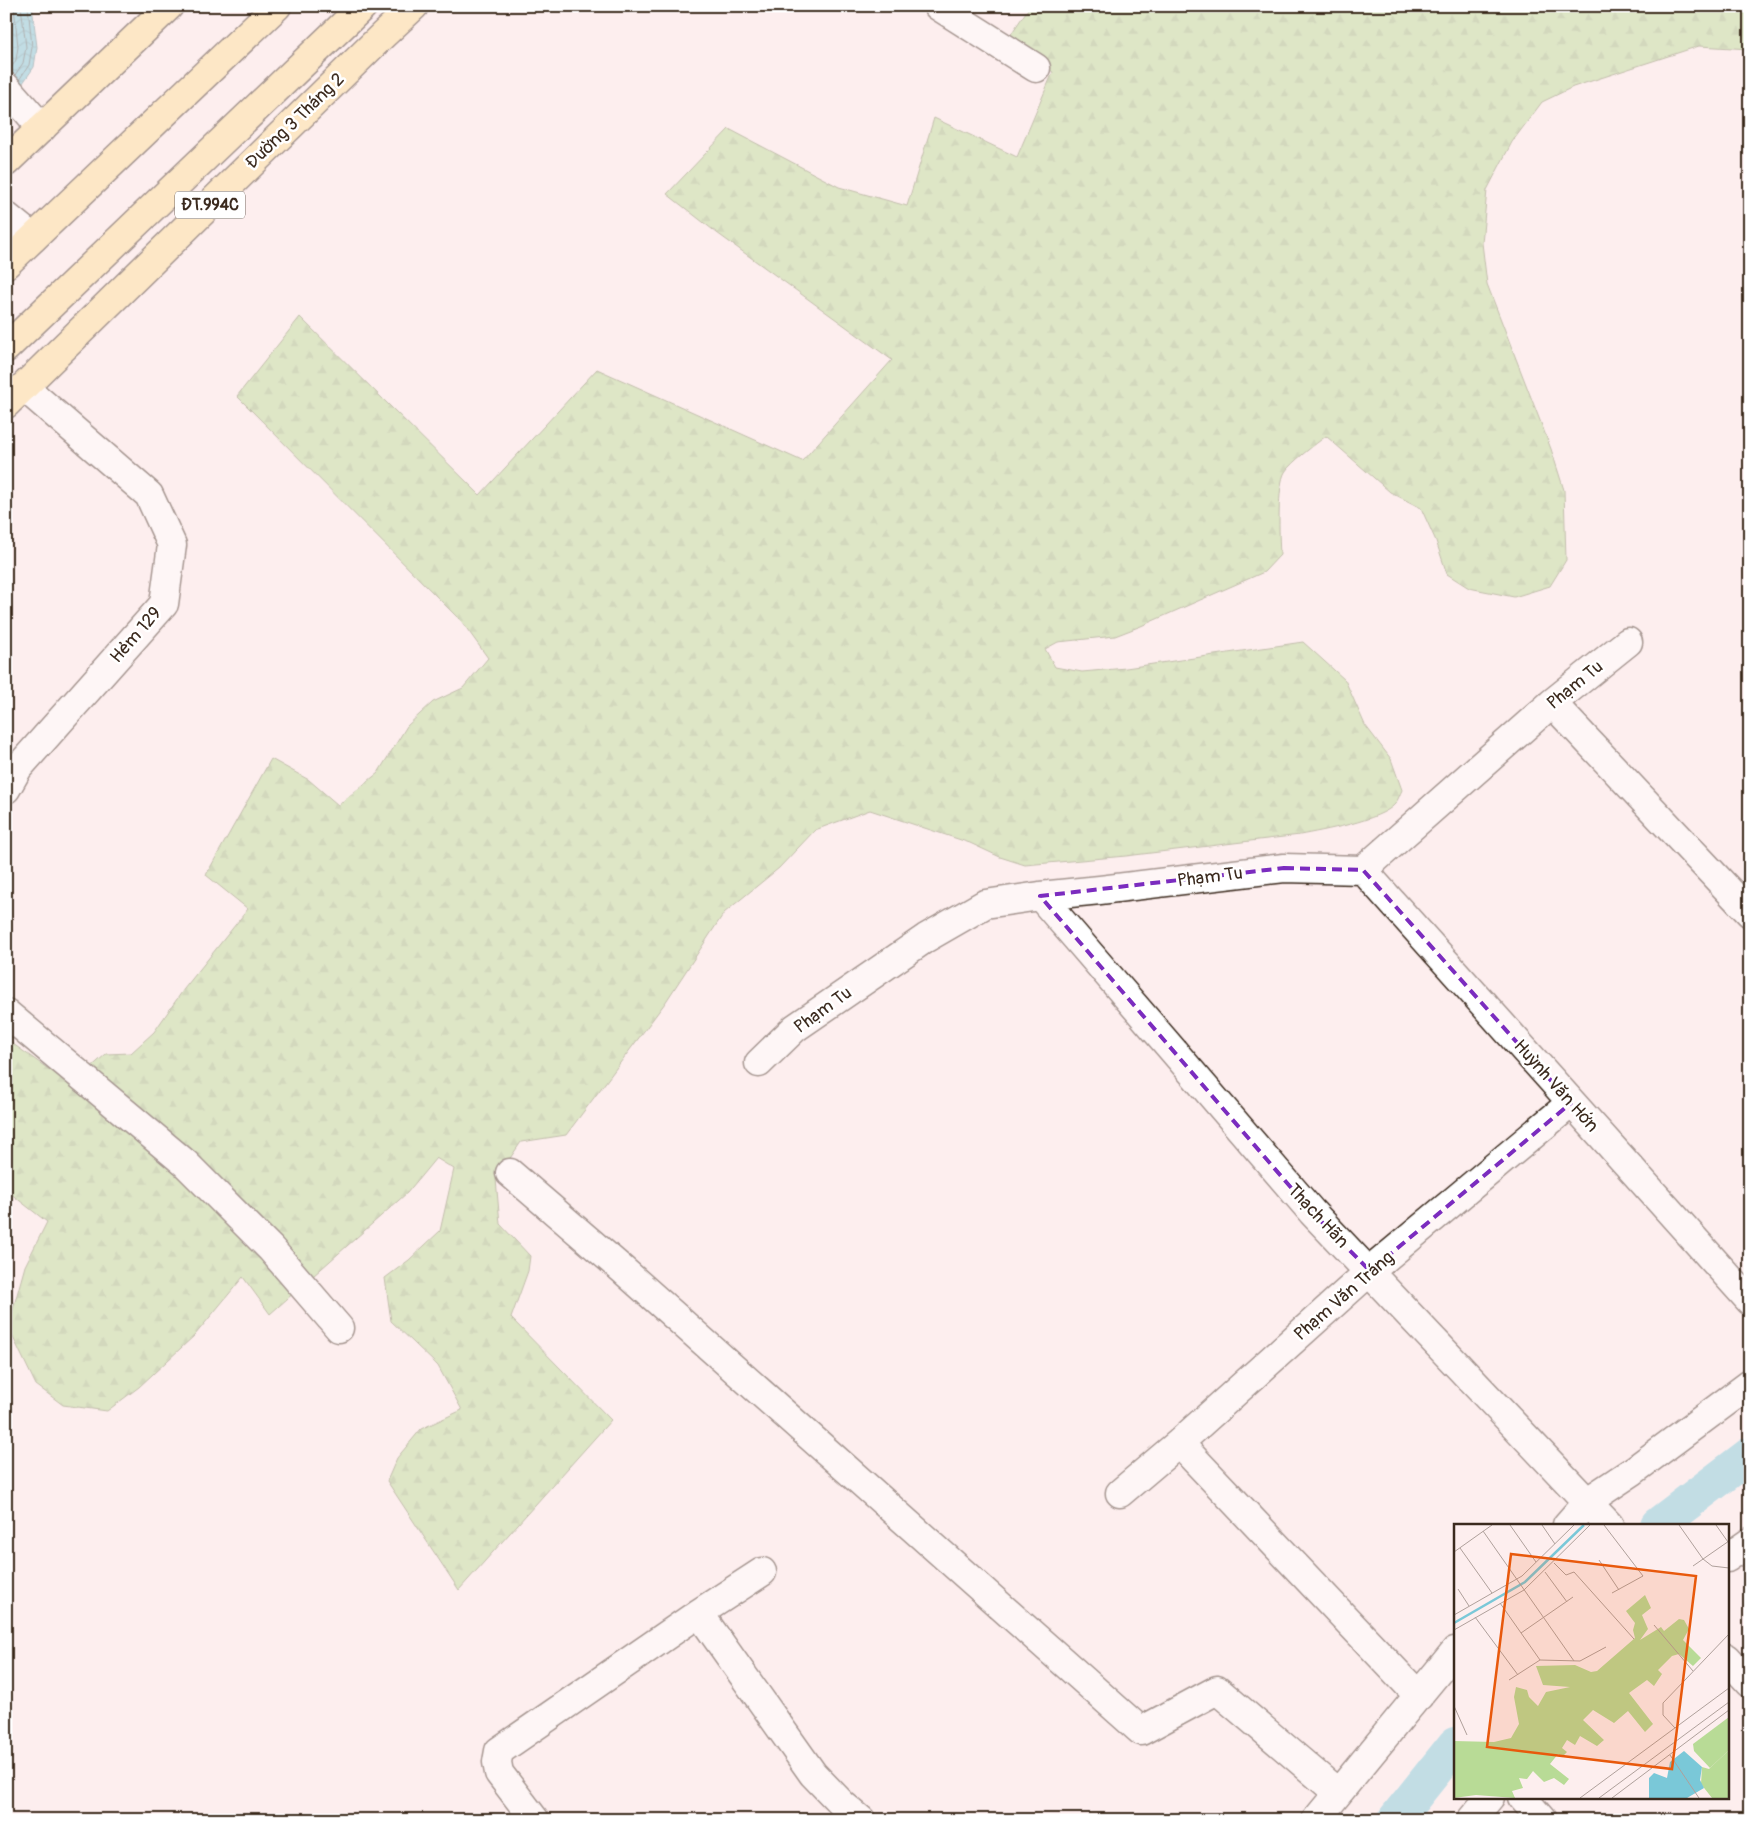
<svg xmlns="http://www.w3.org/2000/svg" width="1756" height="1826" font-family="Pangolin,sans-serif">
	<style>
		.forest { fill: url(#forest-firs); stroke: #7a825a }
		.water { fill: url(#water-waves); stroke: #61898e }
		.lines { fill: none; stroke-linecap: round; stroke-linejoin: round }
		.shore { stroke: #546968; stroke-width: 1 }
		.canal { stroke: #7ac8d8; stroke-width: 36 }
		.minor-casing { stroke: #3b2a1e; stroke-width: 31 }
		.major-casing { stroke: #3b2a1e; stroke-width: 31 }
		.minor { stroke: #fff; stroke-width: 28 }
		.major { stroke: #fcde96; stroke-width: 28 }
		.marked { fill: none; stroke: #7b2cbf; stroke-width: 4; stroke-dasharray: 10 6; stroke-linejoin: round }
		.labels { text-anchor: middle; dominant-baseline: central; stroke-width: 5; stroke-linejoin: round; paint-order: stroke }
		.shield { fill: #fff; stroke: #766a62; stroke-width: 1 }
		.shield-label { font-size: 16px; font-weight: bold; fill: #3b2a1e }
		.street-label { font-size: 18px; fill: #3b2a1e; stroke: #fff }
		.inset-river { fill: none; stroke: #7ac8d8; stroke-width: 2.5 }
		.inset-road { fill: none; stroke: #afa09b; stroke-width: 1 }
		.view { fill: #e8590c; fill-opacity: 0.15; stroke: #e8590c; stroke-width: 2.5 }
		.inset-edge { fill: none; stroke: #3b2a1e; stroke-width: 2.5 }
	</style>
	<defs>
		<pattern id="forest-firs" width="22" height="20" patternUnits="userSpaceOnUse" patternTransform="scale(1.25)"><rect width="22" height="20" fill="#b8db96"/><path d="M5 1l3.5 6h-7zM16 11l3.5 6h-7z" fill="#9fbc81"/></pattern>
		<pattern id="water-waves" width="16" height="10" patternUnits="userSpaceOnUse" patternTransform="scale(1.25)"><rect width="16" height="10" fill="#7ac8d8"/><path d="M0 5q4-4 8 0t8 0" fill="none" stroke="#65a3af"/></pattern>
	</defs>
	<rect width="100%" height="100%" fill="#fdeeee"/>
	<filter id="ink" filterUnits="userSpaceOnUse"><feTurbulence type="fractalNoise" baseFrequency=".02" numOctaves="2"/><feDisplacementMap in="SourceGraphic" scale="10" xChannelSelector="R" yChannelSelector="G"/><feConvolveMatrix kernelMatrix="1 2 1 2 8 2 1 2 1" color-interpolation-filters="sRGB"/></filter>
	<g filter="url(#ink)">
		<!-- forest -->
		<path class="forest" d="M1030 6H1075L1082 9 1084 6H1750V49L1699 46 1573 87 1542 102 1512 142 1487 190 1482 243 1487 284 1551 449 1564 490 1566 560 1550 586 1514 597 1469 588 1447 574 1436 541 1421 508 1390 492 1326 436C1316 444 1291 462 1285 472 1277 485 1279 538 1280 555L1264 572 1141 626 1115 636 1058 642 1045 649 1055 667 1082 672 1126 668 1303 642 1345 680 1365 725 1391 759 1402 790C1400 794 1398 800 1395 804 1382 820 1321 831 1300 835L1126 856 1025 865 1000 857 970 843 870 810 815 830 779 868 724 913 665 1003 566 1135 521 1142 496 1179 500 1224 530 1256 528 1271 511 1318 611 1420 459 1590 387 1481 397 1458 421 1429 462 1410 438 1366 391 1321 385 1278 409 1260 440 1231 454 1169 436 1158 407 1193 270 1314 243 1277 195 1335 139 1387 107 1411 63 1405 36 1385 8 1327 25 1266 47 1222 6 1190V1039L71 1085 106 1054 131 1053 154 1032 184 989 248 909 206 875 271 759 309 780 338 805 378 773 407 726 433 702 463 688 488 658 462 622 237 396 300 317 480 495 597 369 802 461 892 360 717 233 667 194 729 129 839 187 907 206 934 118 1017 157 1053 72 1007 40Z"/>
		<!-- water -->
		<path class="water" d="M6 6H32L37 47 34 67 9 103 6 106Z"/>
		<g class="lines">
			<!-- shore -->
			<path class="shore" d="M8 73 16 60 18 47 14 6
				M15 75 23 63 26 47 21 6
				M19 80 29 65 32 47 28 6"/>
			<!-- canal -->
			<path class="canal" d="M1658 1525 1750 1455
				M1395 1820 1455 1745"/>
			<!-- minor casing -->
			<g class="minor-casing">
				<path id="minor" d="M938 6 1036 68
					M6 87 42 128
					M6 216 33 238
					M1552 703 1750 913
					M6 789 18 768 164 604 172 545 149 495 24 387
					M1363 870 1750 1301
					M1040 896 1312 1212 1609 1525
					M6 1013 185 1163 271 1249 339 1328
					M759 1063 795 1028 926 938 985 904 1040 896 1100 890 1284 868 1363 870 1552 703 1628 642
					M510 1173 623 1270 1141 1731 1217 1690 1338 1793
					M1179 1443 1419 1696
					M1120 1493 1179 1443 1370 1271 1571 1103
					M1567 1525 1588 1501 1633 1471 1750 1384
					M1727 1558 1750 1542
					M699 1613 813 1774 843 1805 861 1820
					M1727 1658 1750 1683
					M1522 1797 1542 1820
					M535 1820 499 1773 497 1762 499 1751 699 1613 762 1572
					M1316 1820 1455 1651
					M1471 1820 1490 1797"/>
			</g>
			<!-- major casing -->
			<g class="major-casing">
				<path id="major" d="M6 162 169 6
					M6 264 277 6
					M6 348 363 6
					M6 404 383 35 414 6"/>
			</g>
			<!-- minor -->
			<use href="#minor" class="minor"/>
			<!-- major -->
			<use href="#major" class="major"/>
		</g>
	</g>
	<!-- marked area -->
	<path d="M0 0H1756V1826H0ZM1284 868 1363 870 1571 1103 1370 1271 1312 1212 1040 896Z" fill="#fdeeee" fill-opacity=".55" fill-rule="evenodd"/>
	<path class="marked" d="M1284 868 1363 870 1571 1103 1370 1271 1312 1212 1040 896Z"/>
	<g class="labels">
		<!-- shield labels -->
		<rect class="shield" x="175" y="191.5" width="70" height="27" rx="4"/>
		<g class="shield-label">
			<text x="210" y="205">ĐT.994C</text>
		</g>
		<!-- street labels -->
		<g class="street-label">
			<text transform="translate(295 121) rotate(-44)">Đường 3 Tháng 2</text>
			<text transform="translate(136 635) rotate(-49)">Hẻm 129</text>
			<text transform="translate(1575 685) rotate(-39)">Phạm Tu</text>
			<text transform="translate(1210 877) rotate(-7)">Phạm Tu</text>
			<text transform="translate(823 1010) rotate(-36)">Phạm Tu</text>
			<text transform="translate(1556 1086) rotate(48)">Huỳnh Văn Hớn</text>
			<text transform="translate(1318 1216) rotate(47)">Thạch Hãn</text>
			<text transform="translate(1344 1296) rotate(-41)">Phạm Văn Tráng</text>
		</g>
	</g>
	<!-- overview -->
	<g transform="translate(1454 1524)">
		<rect width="275" height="275" fill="#fdeeee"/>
		<path d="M275 226V274H258L247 260 248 243 255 245Z" fill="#b8db96"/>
		<path d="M191 71 197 84 188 91 194 105 186 116 207 103 210 107 225 95 230 96 235 105 229 116 247 134 239 142 225 130 218 132 204 146 208 150 200 162 193 156 175 169 199 200 191 208 174 187 160 199 139 186 129 196 150 216 143 222 126 212 121 221 113 216 108 224 113 228 108 233 104 230 96 240 115 255 110 261 100 254 90 258 79 247 73 255 65 254 69 264 58 267 61 274 22 271 0 274V217L40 218 57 214 65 200 60 173 62 163 73 166 75 173 84 182 92 168 116 163 89 161 82 142 121 141 137 148 143 147 181 114 179 106 181 99 172 87Z" fill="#b8db96"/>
		<path d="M275 193V226L256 244 240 227 239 220Z" fill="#b8db96"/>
		<path d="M230 227 248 243 246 256 250 264 233 274H195V254L200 249 213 254 216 238Z" fill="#7ac8d8"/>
		<path class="inset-river" d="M0 99 71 58 130 1"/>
		<path class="inset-road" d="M56 1 82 38M88 1 101 20M150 1 189 52 158 69M225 1 249 35 258 42 275 44M262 1 274 18M29 7 120 137M6 24 38 69M0 28 38 1M145 36 165 66M100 39 112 51 120 48 180 115M239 42 275 17M91 48 113 78M4 65 15 82M46 79 86 136M0 91 68 52 120 1M21 93 64 151M200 101 239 147M0 106 70 66 136 1M67 109 119 73M55 156 86 136 126 137 152 123M0 182 13 211M221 204 209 191V179L275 110M216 231 245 274M126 274 275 164M145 274 275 178M158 274 275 186"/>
		<path class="view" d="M57 30 242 52 218 245 33 223Z"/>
		<rect width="275" height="275" class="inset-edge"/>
	</g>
	<!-- margin -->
	<rect width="1756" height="1826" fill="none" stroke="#fff" stroke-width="25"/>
	<rect x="12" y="12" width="1731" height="1801" fill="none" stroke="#3b2a1e" stroke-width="2" filter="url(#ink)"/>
</svg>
